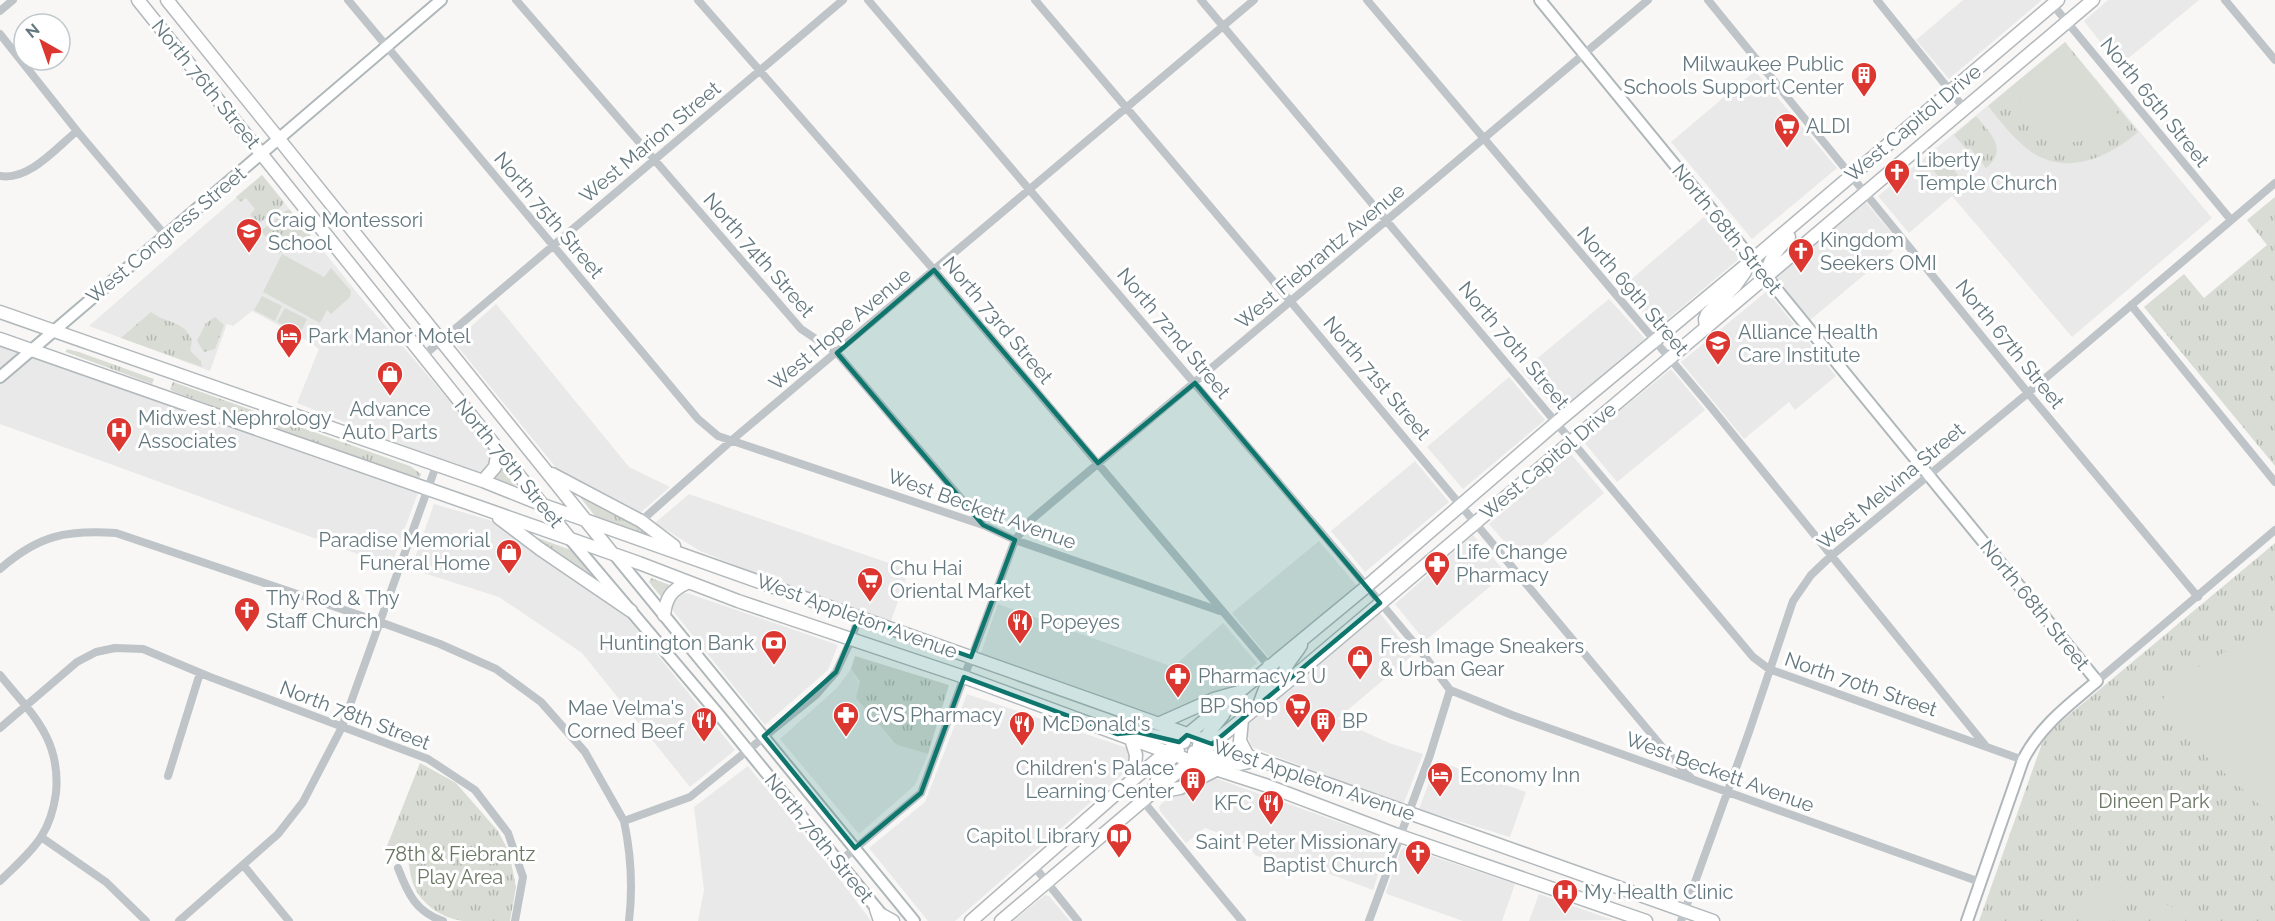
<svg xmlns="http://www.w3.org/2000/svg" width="2275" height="921" font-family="Raleway,sans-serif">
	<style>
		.built { fill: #e8e9e8 }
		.grass { fill: url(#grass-tufts) }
		.pitch { fill: #d9dcd4 }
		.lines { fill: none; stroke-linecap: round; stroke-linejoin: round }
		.secondary-casing { stroke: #afb7ba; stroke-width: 14 }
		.primary-casing { stroke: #b2b8bb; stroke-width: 15 }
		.street { stroke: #bec4c7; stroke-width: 8 }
		.secondary { stroke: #fff; stroke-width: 10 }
		.primary { stroke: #fff; stroke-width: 12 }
		.marked { fill: #0f766e; fill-opacity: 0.2; stroke: #0f766e; stroke-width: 4.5; stroke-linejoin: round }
		.labels { text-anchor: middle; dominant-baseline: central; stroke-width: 6; stroke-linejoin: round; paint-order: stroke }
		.poi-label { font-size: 20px; fill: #64787f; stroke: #fff; text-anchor: start }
		.street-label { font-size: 20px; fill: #64787f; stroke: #fff }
		.park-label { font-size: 20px; fill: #6a7762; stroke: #fff }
	</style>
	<defs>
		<pattern id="grass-tufts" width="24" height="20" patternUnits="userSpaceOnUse" patternTransform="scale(1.5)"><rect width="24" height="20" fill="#d9dcd4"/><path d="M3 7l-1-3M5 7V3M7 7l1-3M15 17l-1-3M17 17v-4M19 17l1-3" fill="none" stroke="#b4b7b1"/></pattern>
	</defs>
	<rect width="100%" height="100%" fill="#f8f7f5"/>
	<!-- built -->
	<path class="built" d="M1963 0H2042L1949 79 1916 40Z
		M2108 0H2199L2119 66 2084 21Z
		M2065 42 2212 218 2072 337 1952 196 1909 233 1878 196Z
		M1755 71 1837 168 1752 239 1671 142Z
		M262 175 358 294 489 447 494 460 485 472 475 474 297 403 319 349 306 340 252 311 233 326 227 324 210 371 89 326Z
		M1864 200 1901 244 1809 321 1772 277Z
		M1704 217 1740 258 1656 329 1621 288Z
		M1767 291 1836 376 1795 410 1789 402 1744 439 1681 362Z
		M1609 299 1645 339 1558 411 1522 371Z
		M496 304 629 467 670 487 639 514 558 470 454 342Z
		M0 339 419 490 391 566 0 424Z
		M1671 369 1705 410 1617 482 1583 441Z
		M1509 377 1545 420 1463 489 1427 447Z
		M1571 454 1604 493 1522 562 1489 524Z
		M1415 461 1449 502 1365 572 1331 531Z
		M689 494 909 570 891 621 768 579 700 551 655 523Z
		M434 504 496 522 624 614 735 750 690 787 582 653 499 597 411 569Z
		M1473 535 1506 573 1425 641 1395 604Z
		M1319 541 1357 586 1269 658 1232 613Z
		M687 593 838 645 828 670 765 725 673 611 672 603 677 594Z
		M998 604 1173 667 1223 623 1257 663 1227 688 1165 718 981 653Z
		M1379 612 1413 655 1337 719 1389 743 1423 754 1403 805 1252 747 1245 730 1247 722Z
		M851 669 897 745 928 754 915 785 859 834 780 739 837 688Z
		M967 694 1130 749 1131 767 955 921H928L869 848 925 802Z
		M1437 761 1526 792 1510 837 1419 809Z
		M748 766 839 878 871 921H698L704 890 694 807Z
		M1206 777H1212L1384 838 1388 845 1373 890 1289 859 1285 867 1255 855 1248 845 1238 840 1205 828 1186 843 1160 811 1159 807 1162 803Z
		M1405 847 1515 884 1502 921H1463L1387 894 1386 892 1401 850Z
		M1539 894 1613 920 1529 921Z
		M1045 895 1049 896 1070 921H1013Z"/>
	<!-- grass -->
	<path class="grass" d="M2065 42 2138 132C2111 156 2068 176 2033 153 2015 141 2001 122 1988 106Z
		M1976 116C1990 133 2009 149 1986 168L1970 148 1967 150 1954 135Z
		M262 175 284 202 282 206 258 224 250 215 255 209 246 198 240 202 236 197Z
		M2275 197V466L2144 307 2184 274 2204 298 2267 245 2247 220Z
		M287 210H290L310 235 291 251 287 247 279 254C282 247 277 242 273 237L269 240 261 231Z
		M151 312C164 323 183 320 191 338 193 344 189 347 191 352L201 361 202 367 121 338Z
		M215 317 224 325 215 349 204 352 197 341 206 323Z
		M67 349 79 352 154 379 152 384 71 354 66 352Z
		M173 382 410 466 421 474 419 479 172 391 170 389Z
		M502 465 517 483 514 487 492 479Z
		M576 492 653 536 595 516Z
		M527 534 571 550 600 585Z
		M2275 543V921H1979L2045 735Z
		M651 578 670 585 662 598 649 582Z
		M855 656 949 685 928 754 897 745 856 698 860 682 851 669Z
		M420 763 456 783 498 831 509 852 516 887 510 921C495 921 478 921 463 921 440 918 418 902 412 880 409 870 410 857 400 850 396 848 390 847 387 846Z"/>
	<!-- pitch -->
	<path class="pitch" d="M2065 57H2072L2120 117C2065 159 2058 146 2017 97Z
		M1945 160 1958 175 1946 185 1933 170Z
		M282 254 324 277 331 268 351 291 350 297 331 314 327 310 320 323 263 292Z
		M262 296 282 306 275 321 254 310Z
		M285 308 307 319 300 334 277 322Z
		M2275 624V794L2261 806 2188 740 2162 706 2165 691 2191 671Z
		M2096 880 2125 890 2120 903 2091 893Z
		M2089 898 2119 908 2114 921 2085 911Z
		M2159 902 2188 912 2185 921H2170L2154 915Z"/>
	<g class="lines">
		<!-- secondary casing -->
		<g class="secondary-casing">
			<path id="secondary" d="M1540 0 2097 681C2069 705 2040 726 2023 760L1967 921
				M0 377 441 0
				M570 539 719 715 882 915
				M614 554 914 921"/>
		</g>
		<!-- primary casing -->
		<g class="primary-casing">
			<path id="primary" d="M138 0 570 539
				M167 0 612 553
				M1766 276C1768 260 1778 249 1789 237
				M0 312 483 481 543 505 1713 921
				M1706 328 1705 319 1707 314 1735 286 1745 272
				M0 339 639 563 738 601 964 677 1191 761 1268 786 1400 836 1646 921
				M552 474 641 521 674 546
				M483 481 495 467 498 450
				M499 518 540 549 631 611
				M664 615C666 598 671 590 687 583
				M1285 684C1280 667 1293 659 1301 645
				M1259 705 1268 681 1269 666
				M1242 719 1240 741 1248 756
				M1158 724 1214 699 1235 693
				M1121 733 1137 732 1184 742
				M1131 739 1136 755 1134 779
				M1199 745 1223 715 1229 704
				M1194 752 1240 764 1258 760
				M1153 789 1162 769 1178 751
				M1153 793 1180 788 1216 770
				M876 909 880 921
				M882 915 893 921
				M971 921 1118 792 1366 587 1557 422 1752 260 2058 0
				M1001 921 1152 793 1285 684 2093 0"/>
		</g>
		<!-- street -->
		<path class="street" d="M348 0 698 419 718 436 983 525 1015 540 1220 611
			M516 0 801 329 837 353 982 523
			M698 0 934 270 1269 666
			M868 0 1349 565 1420 650 1450 690
			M1035 0 1291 302 1663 748 1692 779
			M1201 0 1753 657 1769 669 2023 760
			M1367 0 1710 406 1985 745
			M1708 0 2028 393 2198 597
			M1877 0 1964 108
			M2225 0 2275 60
			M2053 5 2231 220
			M0 11 13 0
			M0 34 77 131 165 235
			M0 176C29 181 56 148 77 131
			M2131 305 2275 482
			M423 356 843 0
			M641 521 732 440 1254 0
			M0 569C39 535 66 530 116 533L380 622 440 644 496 669 541 702 585 752 624 821
			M0 675C32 714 61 739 56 793 54 808 50 823 41 837 31 853 14 867 0 881
			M2097 681 2275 530
			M1450 690 1512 715 1980 882
			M0 728 77 662 96 652 115 648 143 649 210 677 428 759 475 790 508 833 523 877 515 921
			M168 776 200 673
			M1143 801 1242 921
			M41 837 106 882 146 921
			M839 862 921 793 1015 540 1031 520 1648 0
			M244 866 289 921
			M1034 866 1078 921
			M398 868C408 894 416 912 443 921
			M179 921 278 834 303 802 342 727 436 466
			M629 921C633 887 631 854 624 821L690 797 816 695 836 672 851 640 859 617
			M1369 921 1430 755 1450 690
			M1681 921 1749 732 1793 601 1811 575 1830 557 2028 393 2275 183"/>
		<!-- secondary -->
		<use href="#secondary" class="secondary"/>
		<!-- primary -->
		<use href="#primary" class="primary"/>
	</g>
	<!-- marked area -->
	<path class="marked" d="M934 270 1098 463 1195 383 1380 603 1212 744 1187 735 1179 742 1137 732 1117 734 964 677 921 793 855 848 764 736 836 672 859 617 971 657 1015 540 983 525 837 353Z"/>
	<!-- icons -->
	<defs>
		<g id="building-pin" transform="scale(1.35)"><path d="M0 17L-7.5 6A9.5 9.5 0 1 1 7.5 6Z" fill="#dc3630" stroke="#fff"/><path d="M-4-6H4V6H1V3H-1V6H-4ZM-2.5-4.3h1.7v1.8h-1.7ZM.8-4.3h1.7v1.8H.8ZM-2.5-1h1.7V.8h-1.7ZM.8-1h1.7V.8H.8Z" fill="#fff"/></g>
		<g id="supermarket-pin" transform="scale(1.35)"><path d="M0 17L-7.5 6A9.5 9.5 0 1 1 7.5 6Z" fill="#dc3630" stroke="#fff"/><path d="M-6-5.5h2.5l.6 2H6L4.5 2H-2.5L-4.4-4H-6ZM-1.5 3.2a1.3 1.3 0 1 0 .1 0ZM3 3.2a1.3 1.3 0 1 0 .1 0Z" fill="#fff"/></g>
		<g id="church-pin" transform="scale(1.35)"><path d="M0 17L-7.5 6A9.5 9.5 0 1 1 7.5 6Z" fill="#dc3630" stroke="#fff"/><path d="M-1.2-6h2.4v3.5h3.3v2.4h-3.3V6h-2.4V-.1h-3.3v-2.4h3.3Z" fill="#fff"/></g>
		<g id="school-pin" transform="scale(1.35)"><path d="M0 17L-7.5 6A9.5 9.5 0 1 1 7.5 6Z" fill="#dc3630" stroke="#fff"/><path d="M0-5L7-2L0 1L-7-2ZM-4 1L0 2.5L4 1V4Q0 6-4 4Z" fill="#fff"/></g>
		<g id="hotel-pin" transform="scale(1.35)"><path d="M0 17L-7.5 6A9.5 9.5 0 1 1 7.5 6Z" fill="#dc3630" stroke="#fff"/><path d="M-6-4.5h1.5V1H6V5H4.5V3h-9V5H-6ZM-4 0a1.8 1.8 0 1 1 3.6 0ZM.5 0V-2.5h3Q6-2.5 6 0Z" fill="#fff"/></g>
		<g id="university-pin" transform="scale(1.35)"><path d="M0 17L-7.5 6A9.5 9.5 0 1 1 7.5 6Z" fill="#dc3630" stroke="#fff"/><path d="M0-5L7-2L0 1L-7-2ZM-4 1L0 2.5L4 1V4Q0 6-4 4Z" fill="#fff"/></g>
		<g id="shop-pin" transform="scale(1.35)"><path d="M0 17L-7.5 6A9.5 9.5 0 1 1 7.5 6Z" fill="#dc3630" stroke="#fff"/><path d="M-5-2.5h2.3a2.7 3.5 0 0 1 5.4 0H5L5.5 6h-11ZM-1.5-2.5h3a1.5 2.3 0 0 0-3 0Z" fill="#fff"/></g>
		<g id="hospital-pin" transform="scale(1.35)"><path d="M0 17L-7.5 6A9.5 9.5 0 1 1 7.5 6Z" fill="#dc3630" stroke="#fff"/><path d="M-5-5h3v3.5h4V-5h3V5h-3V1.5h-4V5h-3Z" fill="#fff"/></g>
		<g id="pharmacy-pin" transform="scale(1.35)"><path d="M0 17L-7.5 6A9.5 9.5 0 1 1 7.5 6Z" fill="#dc3630" stroke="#fff"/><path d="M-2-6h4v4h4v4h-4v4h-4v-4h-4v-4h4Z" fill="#fff"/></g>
		<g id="restaurant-pin" transform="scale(1.35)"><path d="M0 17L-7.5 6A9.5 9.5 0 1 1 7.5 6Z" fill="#dc3630" stroke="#fff"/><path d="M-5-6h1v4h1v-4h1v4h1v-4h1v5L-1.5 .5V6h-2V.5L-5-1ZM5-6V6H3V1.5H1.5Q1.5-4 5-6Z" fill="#fff"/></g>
		<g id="bank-pin" transform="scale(1.35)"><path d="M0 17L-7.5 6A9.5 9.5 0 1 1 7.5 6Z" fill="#dc3630" stroke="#fff"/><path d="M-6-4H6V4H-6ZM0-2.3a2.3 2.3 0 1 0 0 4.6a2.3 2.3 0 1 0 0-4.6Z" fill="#fff"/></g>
		<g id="library-pin" transform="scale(1.35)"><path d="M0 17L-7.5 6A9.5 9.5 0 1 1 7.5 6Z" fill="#dc3630" stroke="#fff"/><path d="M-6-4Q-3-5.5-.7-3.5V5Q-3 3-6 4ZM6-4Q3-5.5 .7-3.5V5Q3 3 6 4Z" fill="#fff"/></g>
	</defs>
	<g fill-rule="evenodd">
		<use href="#building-pin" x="1864" y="75"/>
		<use href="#supermarket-pin" x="1787" y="126"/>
		<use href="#church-pin" x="1897" y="172"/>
		<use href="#school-pin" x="249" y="231"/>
		<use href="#church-pin" x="1801" y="251"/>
		<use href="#hotel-pin" x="289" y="336"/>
		<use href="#university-pin" x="1718" y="343"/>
		<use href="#shop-pin" x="390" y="374"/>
		<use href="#hospital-pin" x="119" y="430"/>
		<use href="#shop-pin" x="509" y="552"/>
		<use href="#pharmacy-pin" x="1437" y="564"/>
		<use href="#supermarket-pin" x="870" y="580"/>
		<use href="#church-pin" x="247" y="610"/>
		<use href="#restaurant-pin" x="1020" y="622"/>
		<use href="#bank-pin" x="774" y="643"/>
		<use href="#shop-pin" x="1360" y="658"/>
		<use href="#pharmacy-pin" x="1178" y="676"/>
		<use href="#supermarket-pin" x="1298" y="706"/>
		<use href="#pharmacy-pin" x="846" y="715"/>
		<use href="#restaurant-pin" x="704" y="720"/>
		<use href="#building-pin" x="1323" y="721"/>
		<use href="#restaurant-pin" x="1022" y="724"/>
		<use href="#hotel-pin" x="1440" y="775"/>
		<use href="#building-pin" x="1193" y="780"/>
		<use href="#restaurant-pin" x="1271" y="803"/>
		<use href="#library-pin" x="1119" y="836"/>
		<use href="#church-pin" x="1418" y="853"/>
		<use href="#hospital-pin" x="1565" y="892"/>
	</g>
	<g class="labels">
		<!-- poi labels -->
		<g class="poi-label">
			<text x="1844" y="64" text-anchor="end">Milwaukee Public<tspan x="1844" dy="23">Schools Support Center</tspan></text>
			<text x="1806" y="126">ALDI</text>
			<text x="1916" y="160">Liberty<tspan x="1916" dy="23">Temple Church</tspan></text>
			<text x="268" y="220">Craig Montessori<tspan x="268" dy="23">School</tspan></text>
			<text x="1820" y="240">Kingdom<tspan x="1820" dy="23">Seekers OMI</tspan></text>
			<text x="1738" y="332">Alliance Health<tspan x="1738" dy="23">Care Institute</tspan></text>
			<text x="308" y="336">Park Manor Motel</text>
			<text x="390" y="409" text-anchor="middle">Advance<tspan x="390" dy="23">Auto Parts</tspan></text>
			<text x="138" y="418">Midwest Nephrology<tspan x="138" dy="23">Associates</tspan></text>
			<text x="490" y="540" text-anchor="end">Paradise Memorial<tspan x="490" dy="23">Funeral Home</tspan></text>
			<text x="1456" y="552">Life Change<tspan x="1456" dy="23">Pharmacy</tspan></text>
			<text x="890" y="568">Chu Hai<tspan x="890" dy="23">Oriental Market</tspan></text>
			<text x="266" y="598">Thy Rod &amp; Thy<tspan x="266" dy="23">Staff Church</tspan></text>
			<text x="1040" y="622">Popeyes</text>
			<text x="754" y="643" text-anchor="end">Huntington Bank</text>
			<text x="1380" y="646">Fresh Image Sneakers<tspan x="1380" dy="23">&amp; Urban Gear</tspan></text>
			<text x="1198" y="676">Pharmacy 2 U</text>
			<text x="1278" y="706" text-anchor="end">BP Shop</text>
			<text x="684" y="708" text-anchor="end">Mae Velma's<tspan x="684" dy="23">Corned Beef</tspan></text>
			<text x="866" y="715">CVS Pharmacy</text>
			<text x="1342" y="721">BP</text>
			<text x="1042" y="724">McDonald's</text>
			<text x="1174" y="768" text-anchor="end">Children's Palace<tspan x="1174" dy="23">Learning Center</tspan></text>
			<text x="1460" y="775">Economy Inn</text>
			<text x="1252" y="803" text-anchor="end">KFC</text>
			<text x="1100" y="836" text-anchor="end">Capitol Library</text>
			<text x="1398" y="842" text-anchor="end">Saint Peter Missionary<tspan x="1398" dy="23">Baptist Church</tspan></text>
			<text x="1584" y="892">My Health Clinic</text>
		</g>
		<!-- street labels -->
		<g class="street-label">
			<text transform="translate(206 84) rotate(51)">North 76th Street</text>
			<text transform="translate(2155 102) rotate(51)">North 65th Street</text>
			<text transform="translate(1913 123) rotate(-40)">West Capitol Drive</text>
			<text transform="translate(650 142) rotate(-40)">West Marion Street</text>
			<text transform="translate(549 215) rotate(50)">North 75th Street</text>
			<text transform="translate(1727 229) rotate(51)">North 68th Street</text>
			<text transform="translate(166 235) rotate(-40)">West Congress Street</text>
			<text transform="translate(759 255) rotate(49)">North 74th Street</text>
			<text transform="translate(1320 256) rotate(-40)">West Fiebrantz Avenue</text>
			<text transform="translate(1633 291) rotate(50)">North 69th Street</text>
			<text transform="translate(998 320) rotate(50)">North 73rd Street</text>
			<text transform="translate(840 329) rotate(-40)">West Hope Avenue</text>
			<text transform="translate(1174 333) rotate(50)">North 72nd Street</text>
			<text transform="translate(2010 344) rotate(51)">North 67th Street</text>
			<text transform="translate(1514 345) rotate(50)">North 70th Street</text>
			<text transform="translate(1377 378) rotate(50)">North 71st Street</text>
			<text transform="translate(1548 461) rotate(-40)">West Capitol Drive</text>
			<text transform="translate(509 463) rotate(51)">North 76th Street</text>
			<text transform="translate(1891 486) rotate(-40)">West Melvina Street</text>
			<text transform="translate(982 509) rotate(20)">West Beckett Avenue</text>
			<text transform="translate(2035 605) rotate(51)">North 68th Street</text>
			<text transform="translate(857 616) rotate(20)">West Appleton Avenue</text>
			<text transform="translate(1861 684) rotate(19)">North 70th Street</text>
			<text transform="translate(355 715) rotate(21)">North 78th Street</text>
			<text transform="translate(1720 772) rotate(20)">West Beckett Avenue</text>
			<text transform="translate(1314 780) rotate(19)">West Appleton Avenue</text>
			<text transform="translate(819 838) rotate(51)">North 76th Street</text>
		</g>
		<!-- park labels -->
		<g class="park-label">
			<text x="2154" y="801">Dineen Park</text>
			<text x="460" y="854">78th &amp; Fiebrantz<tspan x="460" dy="23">Play Area</tspan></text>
		</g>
	</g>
	<!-- north arrow -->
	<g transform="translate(42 42) rotate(320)"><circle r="28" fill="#ffffff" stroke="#c1c9cc" stroke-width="1.5"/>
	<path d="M0-4.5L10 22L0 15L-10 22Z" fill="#dc3630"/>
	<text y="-9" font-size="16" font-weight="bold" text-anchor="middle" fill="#64787f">N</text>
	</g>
</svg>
